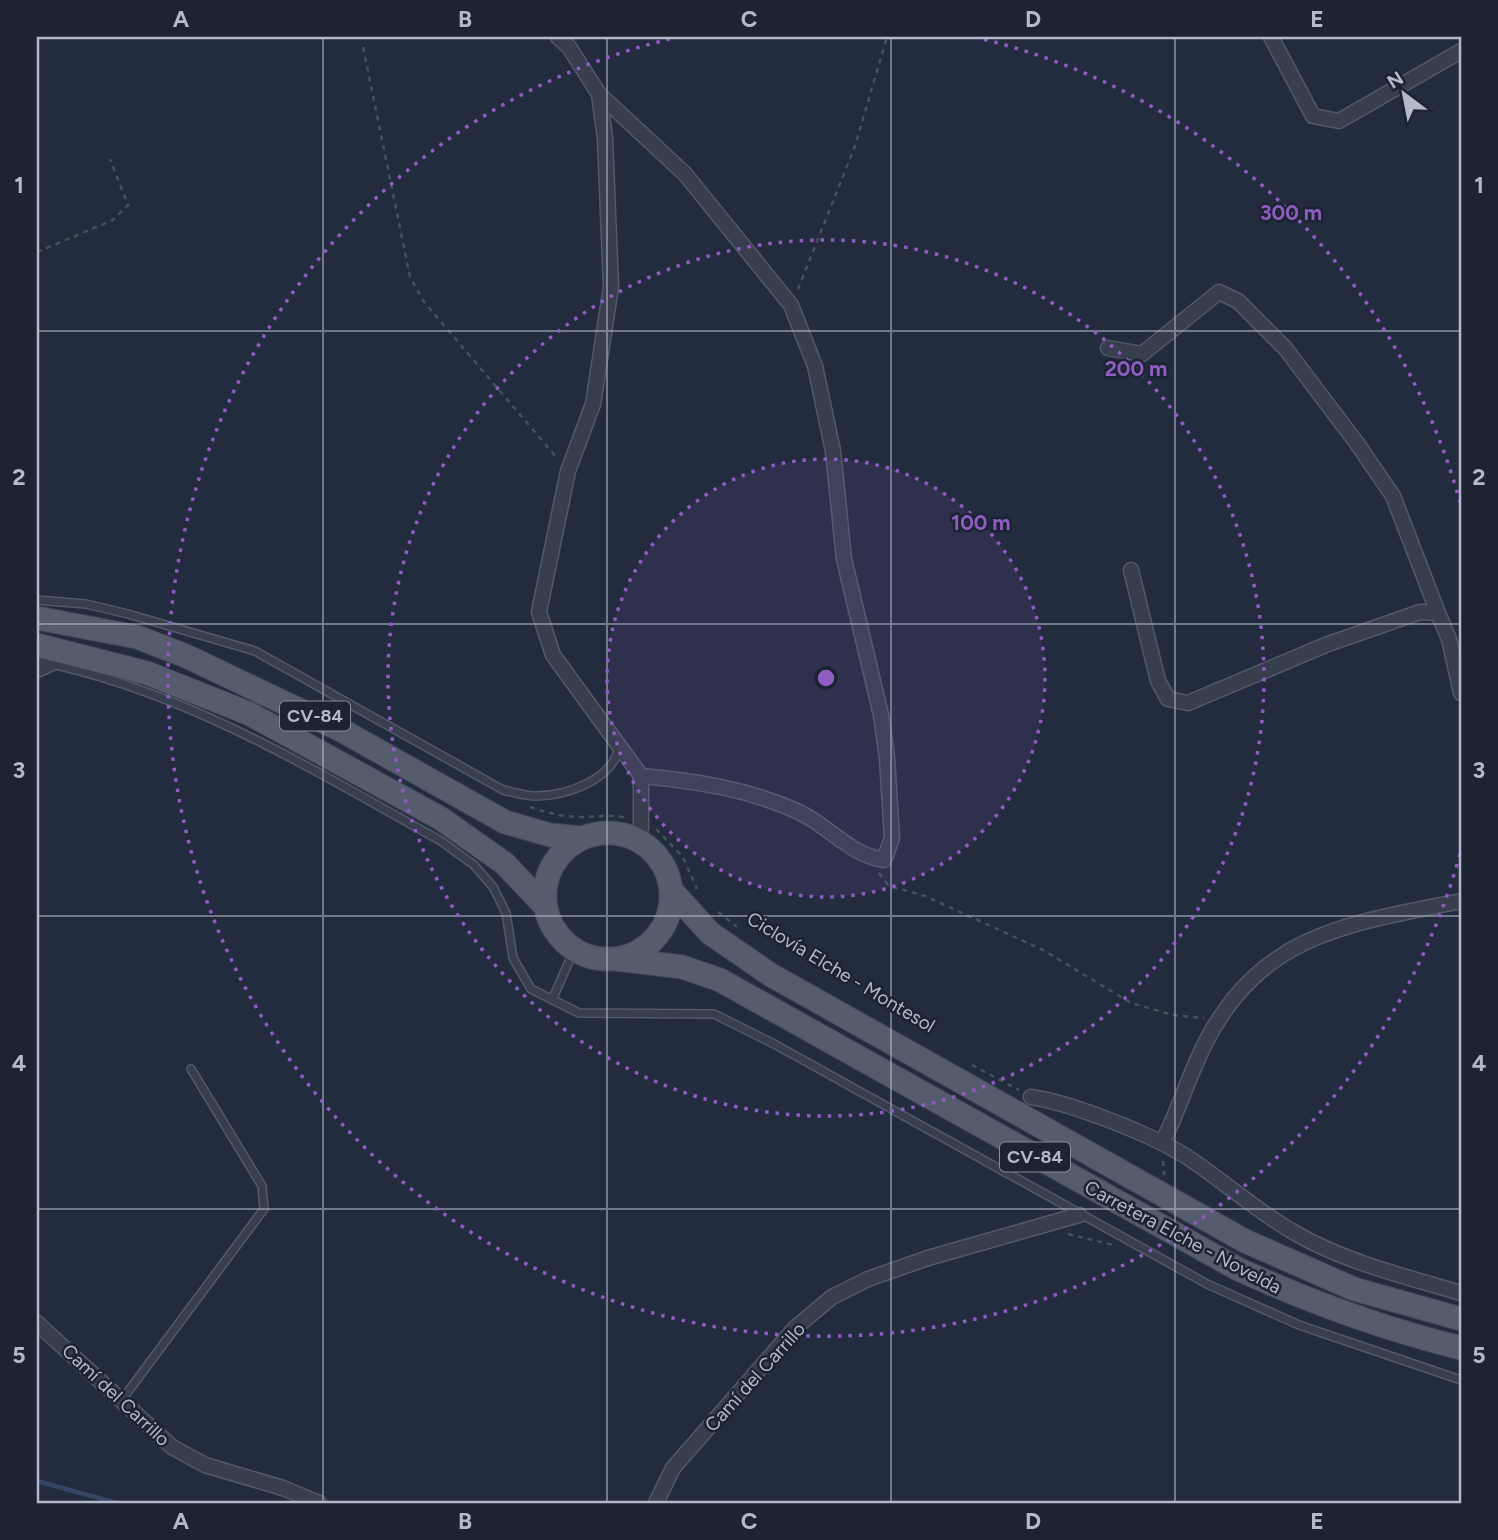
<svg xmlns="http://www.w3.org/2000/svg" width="1498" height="1540" font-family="Figtree,sans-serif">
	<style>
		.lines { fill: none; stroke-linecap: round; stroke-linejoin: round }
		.stream { stroke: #364465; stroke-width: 4.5 }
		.lane-casing { stroke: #525969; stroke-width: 10 }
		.street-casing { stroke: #525969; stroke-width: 17 }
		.primary-casing { stroke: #404757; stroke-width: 25 }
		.path { stroke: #405459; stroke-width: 2.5; stroke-dasharray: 5 5; stroke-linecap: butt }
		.lane { stroke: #373e4e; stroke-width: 7 }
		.street { stroke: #373e4e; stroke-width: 14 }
		.primary { stroke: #555c6e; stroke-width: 23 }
		.grid { fill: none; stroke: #b3b9c9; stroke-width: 2; stroke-opacity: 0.55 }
		.ring { fill: none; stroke: #8f5dc2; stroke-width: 3.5; stroke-dasharray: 3.5 7 }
		.labels { text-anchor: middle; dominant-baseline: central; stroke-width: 5; stroke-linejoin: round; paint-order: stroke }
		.shield { fill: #1c2333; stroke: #868c9c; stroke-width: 2 }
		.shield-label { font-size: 18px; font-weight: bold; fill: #b3b9c9 }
		.street-label { font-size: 19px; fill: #b3b9c9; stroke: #1c2333 }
		.centre { fill: #8f5dc2; stroke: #1c2333; stroke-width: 3.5 }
		.ring-label { font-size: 21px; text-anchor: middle; font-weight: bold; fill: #8f5dc2; stroke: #1c2333; stroke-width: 5; stroke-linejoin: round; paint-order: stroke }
		.neatline { fill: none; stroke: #b3b9c9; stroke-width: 2.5 }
		.grid-label { font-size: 23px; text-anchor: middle; font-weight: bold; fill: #b3b9c9 }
	</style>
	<rect width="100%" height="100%" fill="#232b3e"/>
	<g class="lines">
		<!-- stream -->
		<path class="stream" d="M37 1481 117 1503"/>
		<!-- lane casing -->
		<g class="lane-casing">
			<path id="lane" d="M37 600 86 604 128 614 255 651 503 790C513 792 525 796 535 796 566 796 613 780 619 747
				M37 661C185 690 311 769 441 841L474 865 493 887 506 913 513 958 531 989 579 1013 714 1014 776 1045 1207 1284 1299 1325 1461 1380
				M553 998 574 950
				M121 1401 264 1209 262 1186 191 1069"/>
		</g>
		<!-- street casing -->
		<g class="street-casing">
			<path id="street" d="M558 37 569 47 599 94 605 138 611 287 593 404 568 471 539 612 553 655 641 776V828L636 839
				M1271 37 1313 116 1339 121 1461 51
				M599 94 685 174 791 305 815 366 833 451 844 559 881 715 887 758 892 838 884 860C849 854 830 827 799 812 749 789 696 781 641 776
				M1108 348 1142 354 1219 292 1238 301 1285 348 1356 442 1393 496 1438 613
				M1131 570 1158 681 1168 699 1188 703 1328 644 1420 612 1438 613 1449 639 1461 693
				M37 670 50 664
				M1031 1097C1072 1103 1156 1136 1190 1159 1226 1183 1258 1212 1295 1233 1345 1262 1407 1277 1461 1293
				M1162 1143C1180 1109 1190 1070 1209 1036 1266 931 1355 923 1461 901
				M37 1323 172 1447 205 1465 283 1488 319 1503
				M656 1503 673 1468 795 1328 832 1297 868 1279 928 1258 1079 1215"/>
		</g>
		<!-- primary casing -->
		<g class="primary-casing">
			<path id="primary" d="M37 618 137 637 186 656 341 730 505 822 550 835 582 838
				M37 645 147 673 250 714 440 818 504 863 545 906
				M545 896a63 63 0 1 1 126 0a63 63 0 1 1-126 0Z
				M671 890 710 933 771 975 1245 1241 1354 1289 1461 1319
				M616 959 682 967 720 980 1238 1269C1310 1302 1384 1329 1461 1348"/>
		</g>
		<!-- path -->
		<path class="path" d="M363 47 410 277 424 302 557 458
			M37 252 113 220 128 205 110 159
			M798 289 855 146 887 37
			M530 807C547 813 564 817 581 817 598 817 611 814 627 818
			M656 829 683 857 697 889
			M879 873 889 886 925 896 1043 950 1131 1003 1173 1015 1204 1018
			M718 912 737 927
			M972 1065 1019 1090
			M1163 1161 1164 1175
			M1068 1234 1113 1245"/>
		<!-- lane -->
		<use href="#lane" class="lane"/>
		<!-- street -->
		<use href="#street" class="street"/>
		<!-- primary -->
		<use href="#primary" class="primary"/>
	</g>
	<!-- grid -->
	<path class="grid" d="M323 37V1503M607 37V1503M891 37V1503M1175 37V1503M37 331H1461M37 624H1461M37 916H1461M37 1209H1461"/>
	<!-- distance rings -->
	<circle cx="826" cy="678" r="219" fill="#8f5dc2" fill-opacity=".12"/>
	<g class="ring">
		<circle cx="826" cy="678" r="219"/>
		<circle cx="826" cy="678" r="438"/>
		<path d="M1460 854A658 658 0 1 1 678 37M974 37A658 658 0 0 1 1460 502"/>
	</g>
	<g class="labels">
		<!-- shield labels -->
		<g class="shield">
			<rect x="280" y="701.5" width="70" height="29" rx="5"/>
			<rect x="1000" y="1142.5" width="70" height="29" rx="5"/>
		</g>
		<g class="shield-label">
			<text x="315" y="716">CV-84</text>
			<text x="1035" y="1157">CV-84</text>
		</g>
		<!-- street labels -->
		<g class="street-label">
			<text transform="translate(841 972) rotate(31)">Ciclovía Elche - Montesol</text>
			<text transform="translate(1183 1237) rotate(28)">Carretera Elche - Novelda</text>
			<text transform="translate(755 1377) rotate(-48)">Camí del Carrillo</text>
			<text transform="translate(116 1395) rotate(43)">Camí del Carrillo</text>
		</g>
	</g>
	<circle cx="826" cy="678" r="10" class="centre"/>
	<g class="ring-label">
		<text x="1291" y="220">300 m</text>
		<text x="1136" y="376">200 m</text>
		<text x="981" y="530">100 m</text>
	</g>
	<!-- border -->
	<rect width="1498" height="1540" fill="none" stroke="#1c2333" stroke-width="77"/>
	<!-- north arrow -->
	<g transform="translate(1404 94) rotate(328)" stroke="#1c2333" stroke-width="5" paint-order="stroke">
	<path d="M0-5L12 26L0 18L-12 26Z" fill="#b3b9c9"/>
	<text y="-10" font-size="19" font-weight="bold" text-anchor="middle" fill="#b3b9c9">N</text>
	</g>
	<rect x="38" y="38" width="1422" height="1464" class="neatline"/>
	<g class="grid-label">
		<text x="181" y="27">A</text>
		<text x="465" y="27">B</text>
		<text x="749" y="27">C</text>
		<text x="1033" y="27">D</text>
		<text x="1317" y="27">E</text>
		<text x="19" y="193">1</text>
		<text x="1479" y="193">1</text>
		<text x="19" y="485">2</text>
		<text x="1479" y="485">2</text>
		<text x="19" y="778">3</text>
		<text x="1479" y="778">3</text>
		<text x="19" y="1071">4</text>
		<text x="1479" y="1071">4</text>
		<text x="19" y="1363">5</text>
		<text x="1479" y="1363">5</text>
		<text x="181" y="1529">A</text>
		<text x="465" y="1529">B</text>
		<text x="749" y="1529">C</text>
		<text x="1033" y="1529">D</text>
		<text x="1317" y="1529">E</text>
	</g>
</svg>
